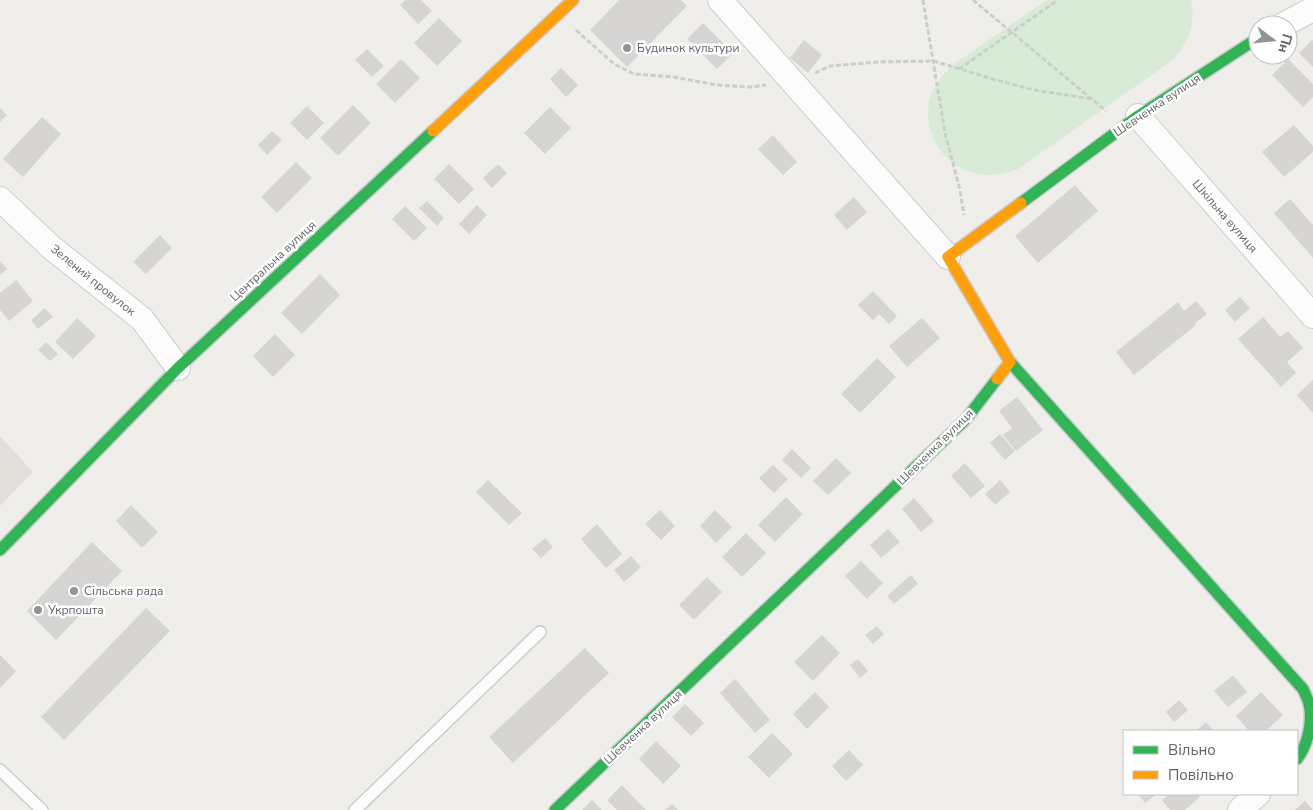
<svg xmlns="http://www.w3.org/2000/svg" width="1313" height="810" font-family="'Nunito Sans',sans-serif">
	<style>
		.education { fill: #e2e0da }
		.green { fill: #d8ebd6 }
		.building { fill: #d6d5d3 }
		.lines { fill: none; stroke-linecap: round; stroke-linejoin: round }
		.lane-casing { stroke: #cbcccc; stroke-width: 14 }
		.street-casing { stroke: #cbcccc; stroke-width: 26 }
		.fast-casing { stroke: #cacacb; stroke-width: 14 }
		.slow-casing { stroke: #cacacb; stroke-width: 14 }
		.path { stroke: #cacfcc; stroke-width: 3; stroke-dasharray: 5 2.5; stroke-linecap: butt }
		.lane { stroke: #fdfcfc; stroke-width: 11 }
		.street { stroke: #fdfcfc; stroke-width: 24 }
		.fast { stroke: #30b455; stroke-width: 11 }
		.slow { stroke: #ff9f0a; stroke-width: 11 }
		.poi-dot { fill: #919496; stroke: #fff; stroke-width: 2 }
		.labels { text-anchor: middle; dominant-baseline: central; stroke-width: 5; stroke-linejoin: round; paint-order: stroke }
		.poi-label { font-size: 12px; fill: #5f6368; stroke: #fff; text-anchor: start }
		.street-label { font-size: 12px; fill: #5f6368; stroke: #fff }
	</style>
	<rect width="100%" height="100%" fill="#efeeea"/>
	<!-- education -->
	<path class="education" d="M0 436 33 472 0 506Z"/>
	<!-- green -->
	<path class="green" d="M1047 0H1191C1196 25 1189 41 1173 60L1018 169C1009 172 1001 175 991 175 950 176 918 136 931 95 936 81 946 71 957 62Z"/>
	<!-- building -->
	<path class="building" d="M405 0H421L432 11 418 24 400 5Z
		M619 0H681L687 6 627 67 590 30Z
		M439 18 462 41 437 66 414 43Z
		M703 23 733 53 717 69 687 39Z
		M804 40 822 55 808 73 790 58Z
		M1312 40 1313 41V67L1299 53Z
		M367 49 384 66 372 77 355 60Z
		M401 59 420 78 395 103 376 84Z
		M1288 59 1313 84V97L1303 107 1272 75Z
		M561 68 578 85 566 97 550 79Z
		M353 105 371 123 338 156 320 138Z
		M307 106 324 123 307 140 290 123Z
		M550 107 571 128 545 154 524 133Z
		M0 108 7 115 0 122Z
		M42 117 61 134 23 177 3 159Z
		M1294 125 1313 146V152L1284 177 1262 152Z
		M272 131 282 140 267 155 258 145Z
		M773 135 797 162 783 175 758 149Z
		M296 162 312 178 277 213 261 197Z
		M449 164 474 189 459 204 434 179Z
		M498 164 507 173 492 188 483 178Z
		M1075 185 1098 211 1038 263 1015 236Z
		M854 197 867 212 847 230 834 215Z
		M1290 199 1313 225V258L1274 213Z
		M427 201 444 218 437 226 419 208Z
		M477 205 487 215 469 234 459 224Z
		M405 206 427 228 414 241 392 219Z
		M160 235 172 248 146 274 133 262Z
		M0 261 7 269 0 275Z
		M320 274 340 295 302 334 281 313Z
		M16 280 33 301 9 321 0 310V293Z
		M873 291 897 316 889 324 879 314 873 320 858 305Z
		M1240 297 1250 308 1235 322 1225 310Z
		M1196 301 1207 314 1195 323 1196 325 1134 375 1116 352 1178 302 1184 311Z
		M45 308 53 317 38 329 31 320Z
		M1263 317 1280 337 1288 331 1303 348 1287 362 1296 373 1281 387 1238 339Z
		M77 318 96 336 73 359 55 342Z
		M922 318 940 338 907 367 889 346Z
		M275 334 295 355 273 377 253 356Z
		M46 342 58 354 50 361 38 350Z
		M877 358 896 377 860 413 841 394Z
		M1313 380V413L1297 395Z
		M1017 397 1043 430 1016 451 1003 435 1012 428 999 411Z
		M1000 434 1015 451 1005 460 990 443Z
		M792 449 811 468 801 478 782 460Z
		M836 458 851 473 828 495 813 481Z
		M965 463 985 486 971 498 951 476Z
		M773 465 788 479 774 493 759 478Z
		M488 480 522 513 509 525 476 492Z
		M1000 480 1010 492 995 505 985 494Z
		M786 497 803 514 775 542 758 525Z
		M914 498 934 521 921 532 902 509Z
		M131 505 158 532 142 548 116 521Z
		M660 510 675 526 661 540 645 524Z
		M715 510 732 527 716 543 700 526Z
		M597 524 622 554 606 568 581 539Z
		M888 529 900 542 881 558 870 545Z
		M746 533 766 553 742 577 722 557Z
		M545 538 553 547 541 558 532 549Z
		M92 542 122 571 56 640 27 611Z
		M631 556 641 567 624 582 614 570Z
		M861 561 883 583 867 599 845 576Z
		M911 575 918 584 894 604 887 596Z
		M707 577 722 592 694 620 679 605Z
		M146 608 170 631 64 740 41 717Z
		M877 626 884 634 873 644 865 635Z
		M822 635 840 653 813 681 794 662Z
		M585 648 609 673 513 763 489 737Z
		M0 655 16 671 0 688Z
		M858 659 868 671 860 678 850 665Z
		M1233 675 1247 692 1228 707 1214 691Z
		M735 679 770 720 755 733 720 693Z
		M815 692 829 707 807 729 793 714Z
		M1261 692 1283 715 1266 731H1249L1236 716Z
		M1179 700 1188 710 1174 722 1166 712Z
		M685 704 704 723 691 736 672 717Z
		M1206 722 1214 731H1196Z
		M772 733 793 754 769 778 748 757Z
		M656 741 681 766 663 784 639 759Z
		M849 750 863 765 846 781 832 766Z
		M622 785 646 810H617L607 800Z
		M1138 794H1157L1145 803Z
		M1169 794H1197L1200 797 1185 810H1170L1162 800Z
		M592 800 602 810H582Z
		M1305 801 1313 810H1295Z
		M672 804 678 810H665Z"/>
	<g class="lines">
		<!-- lane casing -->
		<g class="lane-casing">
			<path id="lane" d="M0 770 42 810
				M355 810 540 632"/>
		</g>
		<!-- street casing -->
		<g class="street-casing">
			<path id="street" d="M720 0 948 257
				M1283 25 1313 9
				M1138 116 1313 316
				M0 199 52 248 142 319 178 368
				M1240 810 1258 794"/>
		</g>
		<!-- fast casing -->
		<g class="fast-casing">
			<path id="fast" d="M1021 203 1138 116 1258 38
				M1010 362 1303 689C1305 694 1308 699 1309 704 1313 721 1308 745 1297 759
				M0 550 178 368 433 131
				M555 810 966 419 997 379"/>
		</g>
		<!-- slow casing -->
		<g class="slow-casing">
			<path id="slow" d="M433 131 573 0
				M997 379 1010 362 948 257 1021 203"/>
		</g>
		<!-- path -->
		<path class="path" d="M923 0 945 133 960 190 964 215
			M973 0 1106 111
			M576 30 614 64 634 74 674 77 717 85 750 87 766 85
			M959 69 1058 0
			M815 73 830 66 878 62 934 61 989 78 1034 90 1092 99"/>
		<!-- lane -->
		<use href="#lane" class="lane"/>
		<!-- street -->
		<use href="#street" class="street"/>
		<!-- fast -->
		<use href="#fast" class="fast"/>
		<!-- slow -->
		<use href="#slow" class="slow"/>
	</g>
	<!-- markers -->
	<g class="poi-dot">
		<circle cx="627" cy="48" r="5"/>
		<circle cx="74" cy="591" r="5"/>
		<circle cx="38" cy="610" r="5"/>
	</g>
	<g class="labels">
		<!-- poi labels -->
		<g class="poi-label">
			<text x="637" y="48">Будинок культури</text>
			<text x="84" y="591">Сільська рада</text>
			<text x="48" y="610">Укрпошта</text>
		</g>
		<!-- street labels -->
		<g class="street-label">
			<text transform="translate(1157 105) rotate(-34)">Шевченка вулиця</text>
			<text transform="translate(1225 216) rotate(49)">Шкільна вулиця</text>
			<text transform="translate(273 261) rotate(-43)">Центральна вулиця</text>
			<text transform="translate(93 280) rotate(39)">Зелений провулок</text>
			<text transform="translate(935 447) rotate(-45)">Шевченка вулиця</text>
			<text transform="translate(643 727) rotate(-43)">Шевченка вулиця</text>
		</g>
	</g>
	<!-- legend -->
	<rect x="1123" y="730" width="175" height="65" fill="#ffffff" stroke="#bfc1c3"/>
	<rect x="1133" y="746" width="25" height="8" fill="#30b455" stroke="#bfc1c3"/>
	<text x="1168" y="755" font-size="15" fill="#5f6368">Вільно</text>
	<rect x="1133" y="771" width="25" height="8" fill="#ff9f0a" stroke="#bfc1c3"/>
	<text x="1168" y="780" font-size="15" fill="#5f6368">Повільно</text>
	<!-- north arrow -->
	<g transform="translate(1273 40) rotate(106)"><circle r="24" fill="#ffffff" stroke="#bfc1c3"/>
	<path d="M0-4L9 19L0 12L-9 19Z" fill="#919496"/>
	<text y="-8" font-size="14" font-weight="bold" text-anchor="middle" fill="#5f6368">Пн</text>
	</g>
</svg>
